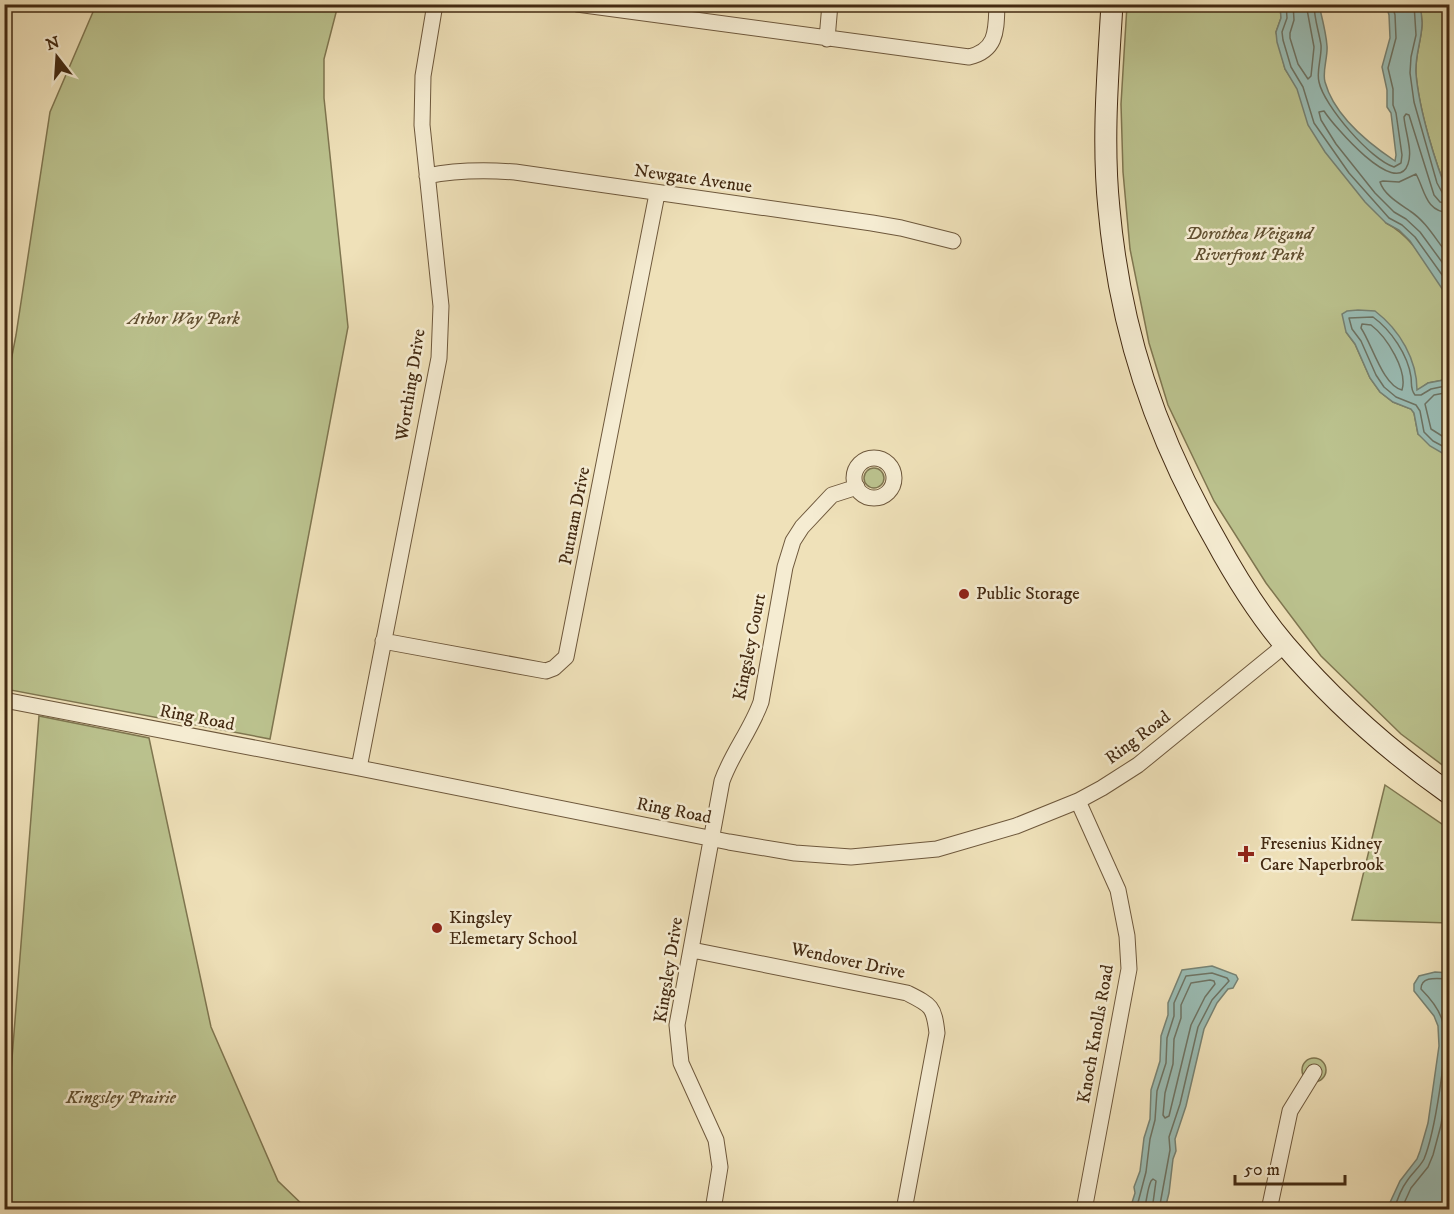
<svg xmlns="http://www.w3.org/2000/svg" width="1454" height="1214" font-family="'IM FELL DW Pica',serif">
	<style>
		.green { fill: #bbc28e; stroke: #7f7650; stroke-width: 1.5 }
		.water { fill: #9abcb4; stroke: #778273; stroke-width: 1.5 }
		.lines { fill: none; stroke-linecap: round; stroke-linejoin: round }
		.shore { stroke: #6e7363; stroke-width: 1.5 }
		.minor-casing { stroke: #6e583c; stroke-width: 17 }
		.secondary-casing { stroke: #432a12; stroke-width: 23 }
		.minor { stroke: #f5ecd2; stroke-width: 15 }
		.secondary { stroke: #f5ecd2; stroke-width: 21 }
		.poi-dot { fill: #8f2418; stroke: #f5ecd2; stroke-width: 2 }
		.labels { text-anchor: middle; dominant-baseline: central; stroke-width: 5; stroke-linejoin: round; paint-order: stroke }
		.street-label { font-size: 18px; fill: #432a12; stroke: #f5ecd2 }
		.park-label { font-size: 18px; font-style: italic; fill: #615031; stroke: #f5ecd2 }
		.poi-label { font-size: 18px; fill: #432a12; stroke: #f5ecd2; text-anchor: start }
	</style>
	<rect width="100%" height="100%" fill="#efe1b9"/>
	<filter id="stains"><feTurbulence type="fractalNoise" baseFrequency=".00333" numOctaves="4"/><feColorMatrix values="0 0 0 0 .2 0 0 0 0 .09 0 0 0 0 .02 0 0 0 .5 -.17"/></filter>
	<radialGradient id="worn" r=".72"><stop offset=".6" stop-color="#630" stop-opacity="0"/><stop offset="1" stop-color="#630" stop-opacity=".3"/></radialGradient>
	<!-- green -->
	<path class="green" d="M96 5H338L324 59V98L348 327 270 739 5 689V392L16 335 50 112Z
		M1127 5H1280L1281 18 1276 32 1285 69 1386 223C1414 237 1429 269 1447 294L1449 299V379L1428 383 1417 391 1346 332 1355 344 1370 378 1380 392 1393 402 1411 409 1414 413 1418 434 1449 456V770L1401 734 1321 656 1266 583 1214 501 1168 405 1149 343 1130 249 1123 172 1121 104Z
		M1419 5H1449V196C1435 163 1419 109 1416 74 1414 50 1428 29 1419 5Z
		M864 478a10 10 0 1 1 20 0a10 10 0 1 1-20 0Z
		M39 716 149 738 211 1027 278 1181 307 1209H5V1147Z
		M1385 785 1449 829V923L1352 920Z
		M1302 1070a12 12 0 1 1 24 0a12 12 0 1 1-24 0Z"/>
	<!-- water -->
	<path class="water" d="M1280 5H1319C1322 18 1326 32 1327 46 1328 57 1322 72 1325 82 1334 115 1368 143 1395 161L1396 155 1391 113 1387 107V90L1382 67 1390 38 1389 15 1386 5H1419C1428 29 1414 50 1416 74 1419 109 1435 163 1449 196V299L1410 241 1399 230 1386 223 1365 202 1325 152 1308 125 1297 89 1285 69 1277 42 1276 32 1281 18Z
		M1358 310 1375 311C1400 330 1417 360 1417 390L1428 383 1449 379V457L1430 446 1418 434 1414 413 1411 409 1393 402 1380 392 1370 378 1355 344 1346 332 1342 314 1347 311Z
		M1212 966 1236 975 1238 979 1233 988 1228 989 1217 1003 1204 1029 1186 1106 1175 1139 1176 1151 1173 1159 1169 1193 1165 1209H1130L1135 1193 1134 1187 1140 1171 1144 1138 1150 1119 1151 1090 1160 1061 1161 1036 1168 1015V1003L1182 970Z
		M1435 972 1450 973V1179L1444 1209H1387L1400 1181 1417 1159 1420 1151 1428 1123 1439 1046 1438 1026 1434 1016 1414 991V984L1419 976Z"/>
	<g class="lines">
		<!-- shore -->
		<path class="shore" d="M1286 4 1287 18 1282 32 1283 40 1291 67 1303 87 1314 123 1349 173 1389 218 1402 225 1415 237 1450 286
			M1293 4 1294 20 1290 33V38L1298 64 1308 79 1311 76 1314 47 1306 4
			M1314 4C1314 18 1319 32 1321 45 1322 57 1316 71 1319 82 1324 106 1371 160 1394 167L1401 163 1402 155 1396 113 1393 105V89L1388 68 1396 38 1395 15 1392 4
			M1414 4 1416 35 1411 57 1410 73 1414 102 1437 183 1443 194 1450 196
			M1450 204 1440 202 1434 195 1409 115 1406 114 1404 117C1405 131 1413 151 1408 164 1396 199 1333 125 1324 111L1319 112 1321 120 1336 144 1375 193 1394 212 1406 219 1420 232 1450 273
			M1450 213C1425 212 1425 190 1416 174L1399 182 1383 181 1380 182C1384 195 1400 204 1410 211 1427 222 1437 242 1450 257
			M1362 324 1371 325C1387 337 1408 371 1402 390 1383 386 1372 344 1361 328Z
			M1450 385 1431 389 1421 395H1415C1410 389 1412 384 1411 377 1408 355 1391 330 1373 317L1349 318 1352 329 1361 341 1376 375 1384 387 1396 397 1416 405 1420 411 1424 432 1433 441 1450 450
			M1450 392 1434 395 1425 404 1431 429 1450 441
			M1210 980 1214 981 1215 984 1205 997 1191 1025 1169 1116 1165 1118 1163 1115 1165 1093 1173 1064 1174 1039 1181 1018V1005L1191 983Z
			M1136 1210 1146 1172 1150 1139 1155 1120 1157 1091 1166 1063 1167 1038 1174 1016V1003L1186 976 1212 973 1227 978 1229 981 1212 1000 1198 1027 1180 1104 1169 1137 1170 1150 1159 1210
			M1144 1210C1147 1200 1147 1190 1151 1181L1153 1179 1156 1181 1152 1210
			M1394 1210C1397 1200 1401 1189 1407 1181 1412 1173 1420 1167 1424 1159 1434 1135 1449 1048 1443 1023 1440 1010 1431 999 1421 989 1421 975 1439 979 1450 979
			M1401 1210 1411 1188 1428 1167 1433 1155 1441 1125 1450 1066"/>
		<!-- minor casing -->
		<g class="minor-casing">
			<path id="minor" d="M577 4 969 57C998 50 996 29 997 4
				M827 39 830 4
				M427 176C456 170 486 170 515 172L872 223 901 228 953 241
				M854 478a20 20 0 1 1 40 0a20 20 0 1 1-40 0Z
				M383 641 546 671 554 668 566 657 657 194
				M4 700 359 768 729 842 795 853 851 857 937 849 1016 826 1078 801 1102 788 1138 765 1285 645
				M359 768 439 358 441 306 422 125 423 76 435 4
				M1078 801 1118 890 1127 936 1129 969 1084 1210
				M692 950 907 993C931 1005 934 1006 937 1033L904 1210
				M713 1210 720 1167 716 1140 681 1063 677 1025 722 781C732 753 751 730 761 702L785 567 793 541 802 527 832 495 857 487
				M1269 1210 1290 1111 1314 1072"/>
		</g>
		<!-- secondary casing -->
		<g class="secondary-casing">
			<path id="secondary" d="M1112 4C1108 72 1102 141 1109 209 1120 330 1155 434 1215 539 1235 576 1258 613 1285 645 1334 702 1389 751 1450 794"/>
		</g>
		<!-- minor -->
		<use href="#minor" class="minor"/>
		<!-- secondary -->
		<use href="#secondary" class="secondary"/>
	</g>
	<!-- markers -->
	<g class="poi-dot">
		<circle cx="964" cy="594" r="6"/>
		<path d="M1243 845h6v6h6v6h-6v6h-6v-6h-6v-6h6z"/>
		<circle cx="437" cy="928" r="6"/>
	</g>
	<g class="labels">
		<!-- street labels -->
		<g class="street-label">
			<text transform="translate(693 179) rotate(8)">Newgate Avenue</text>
			<text transform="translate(411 385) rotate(-81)">Worthing Drive</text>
			<text transform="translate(575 516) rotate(-79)">Putnam Drive</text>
			<text transform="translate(750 647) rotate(-79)">Kingsley Court</text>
			<text transform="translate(197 718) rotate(11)">Ring Road</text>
			<text transform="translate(1138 738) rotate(-37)">Ring Road</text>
			<text transform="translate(674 811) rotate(11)">Ring Road</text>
			<text transform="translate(848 961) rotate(12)">Wendover Drive</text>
			<text transform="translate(669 970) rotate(-81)">Kingsley Drive</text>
			<text transform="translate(1096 1034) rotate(-80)">Knoch Knolls Road</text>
		</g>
		<!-- park labels -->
		<g class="park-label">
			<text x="1249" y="234">Dorothea Weigand<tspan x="1249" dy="21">Riverfront Park</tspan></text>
			<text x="184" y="319">Arbor Way Park</text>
			<text x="121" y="1098">Kingsley Prairie</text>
		</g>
		<!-- poi labels -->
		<g class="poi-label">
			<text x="976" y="594">Public Storage</text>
			<text x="1260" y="844">Fresenius Kidney<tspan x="1260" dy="21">Care Naperbrook</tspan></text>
			<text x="449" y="918">Kingsley<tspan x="449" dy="21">Elemetary School</tspan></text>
		</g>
	</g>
	<!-- margin -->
	<rect width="1454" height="1214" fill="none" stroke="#efe1b9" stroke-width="24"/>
	<rect x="6" y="6" width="1442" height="1202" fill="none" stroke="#432a12" stroke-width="3"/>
	<rect x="12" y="12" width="1430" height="1190" fill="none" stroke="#432a12" stroke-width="1.5"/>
	<!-- north arrow -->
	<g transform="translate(57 57) rotate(343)" stroke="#f5ecd2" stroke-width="4.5" paint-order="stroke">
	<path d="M0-4.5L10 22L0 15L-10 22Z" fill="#432a12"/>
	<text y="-9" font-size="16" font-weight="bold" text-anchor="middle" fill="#432a12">N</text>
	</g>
	<!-- scale -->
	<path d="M1235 1175v9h110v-9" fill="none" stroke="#432a12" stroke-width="3"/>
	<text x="1244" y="1175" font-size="18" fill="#432a12" stroke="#f5ecd2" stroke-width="4.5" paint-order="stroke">50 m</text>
	<rect width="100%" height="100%" filter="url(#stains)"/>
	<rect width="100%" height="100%" fill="url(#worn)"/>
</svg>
